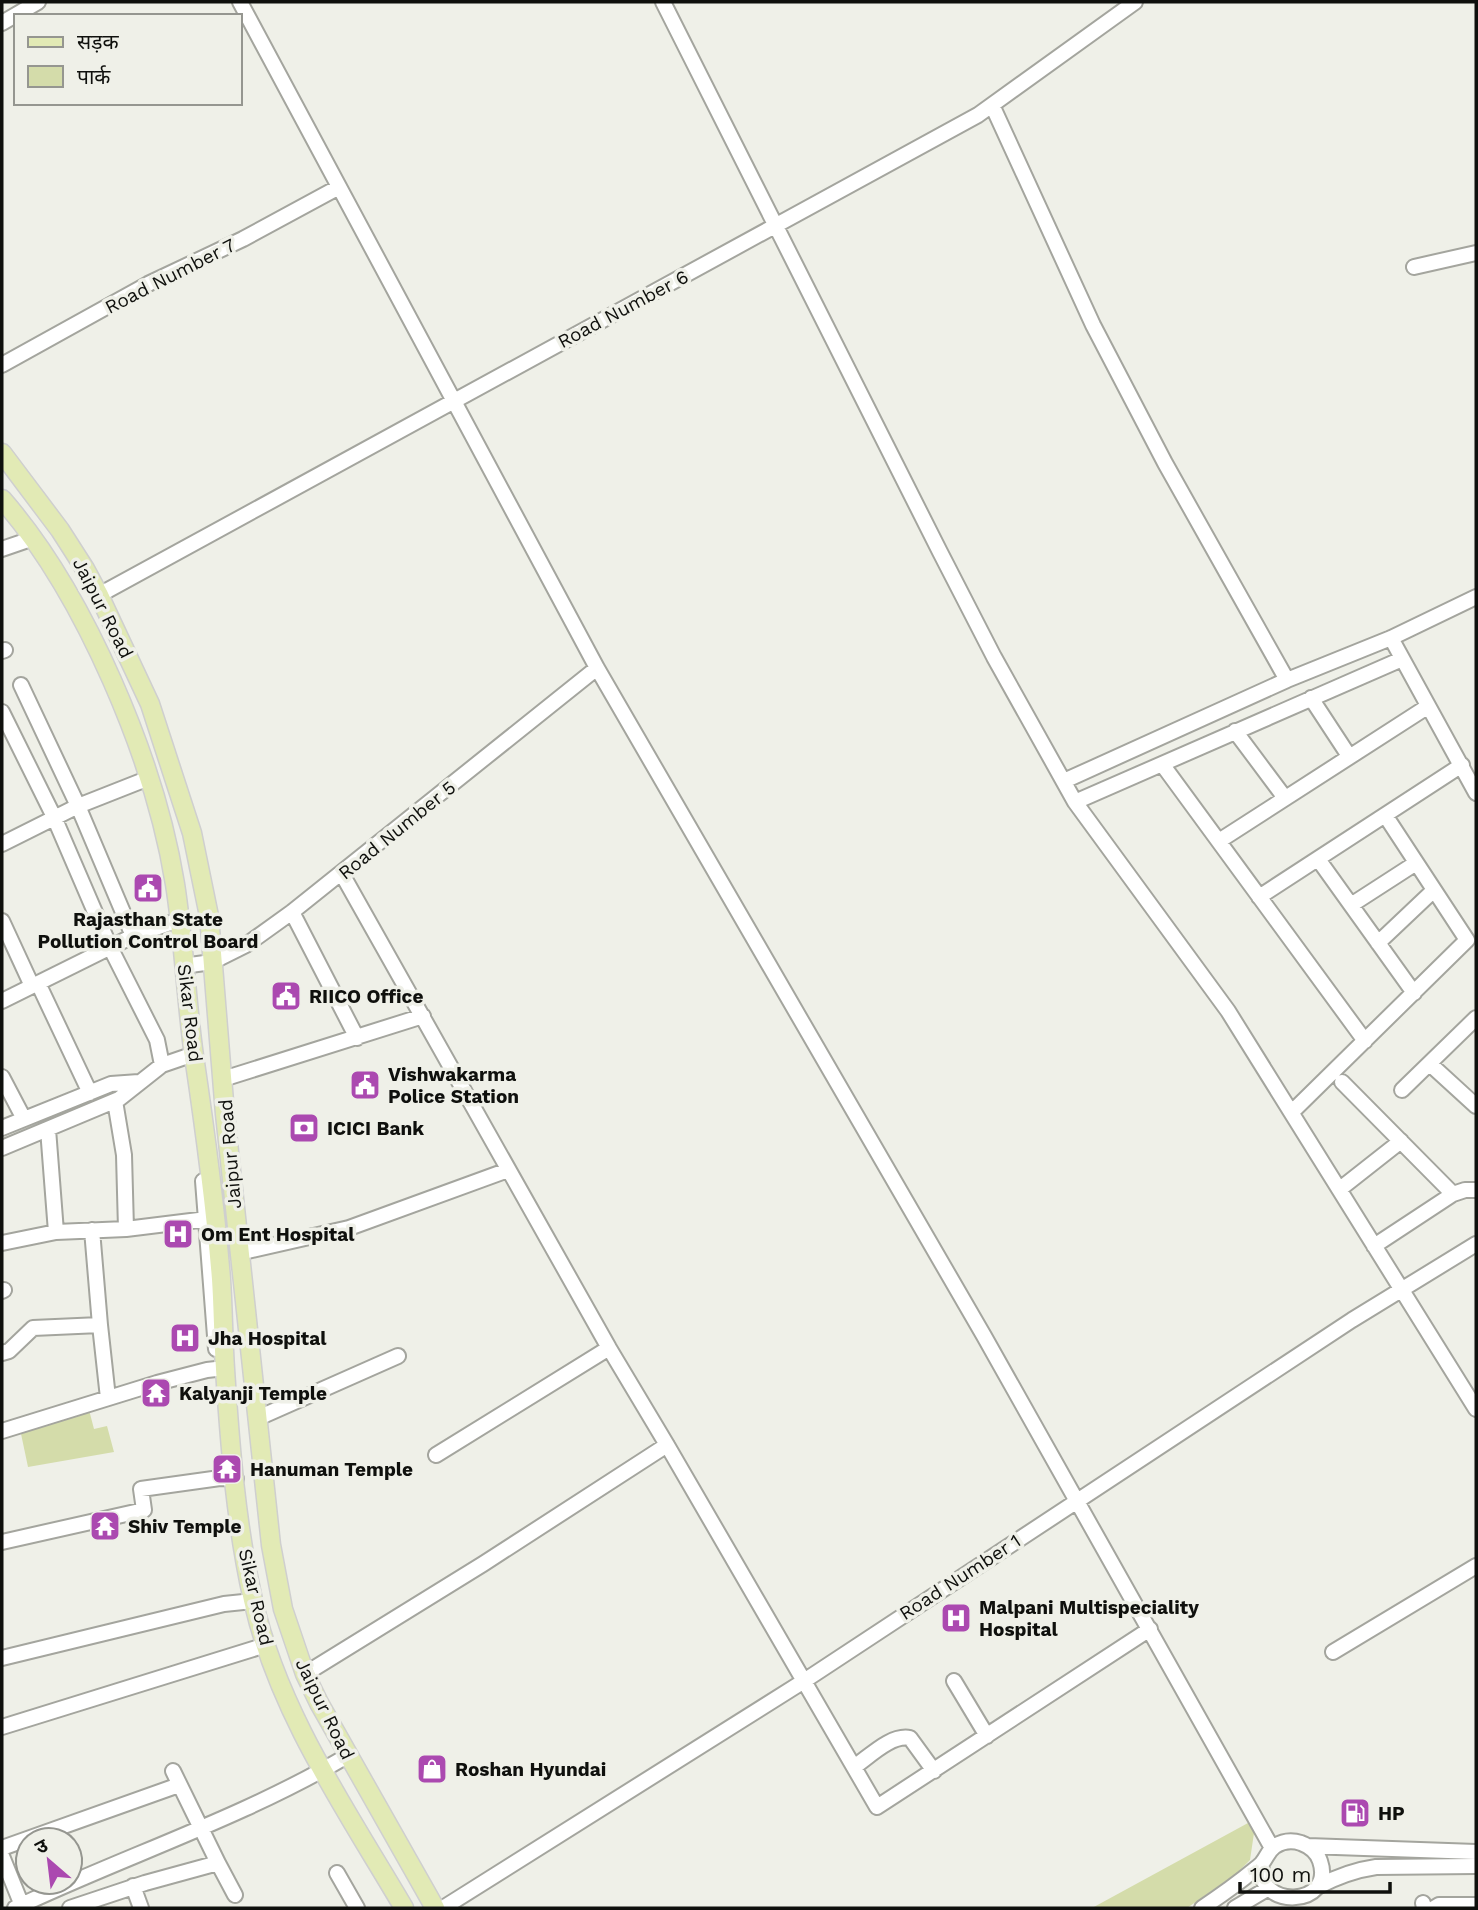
<svg xmlns="http://www.w3.org/2000/svg" width="1478" height="1910" font-family="'Work Sans','Noto Sans Devanagari',sans-serif">
	<style>
		.green { fill: #d4dcaa }
		.lines { fill: none; stroke-linecap: round; stroke-linejoin: round }
		.minor-casing { stroke: #a4a59e; stroke-width: 18 }
		.major-casing { stroke: #cfcfcf; stroke-width: 21 }
		.minor { stroke: #fff; stroke-width: 14 }
		.major { stroke: #e2eab5; stroke-width: 18 }
		.labels { text-anchor: middle; dominant-baseline: central; stroke-width: 7; stroke-linejoin: round; paint-order: stroke }
		.street-label { font-size: 19px; fill: #0f100d; stroke: #eff0e8 }
		.poi-label { font-size: 19px; font-weight: bold; fill: #0f100d; stroke: #eff0e8; text-anchor: start }
	</style>
	<rect width="100%" height="100%" fill="#eff0e8"/>
	<!-- green -->
	<path class="green" d="M88 1406 94 1429 107 1426 114 1452 28 1467 20 1429Z
		M1248 1823 1254 1833 1250 1860 1236 1874 1187 1908H1092Z"/>
	<g class="lines">
		<!-- minor casing -->
		<g class="minor-casing">
			<path id="minor" d="M240 2 597 668 984 1336 1272 1848
				M663 2 940 552 994 657 1075 802 1228 1011 1476 1409
				M2 23 38 2
				M992 105 1093 325 1165 463 1287 680
				M1414 267 1476 253
				M2 365 148 284 243 239 339 187
				M2 549 34 538
				M99 595 978 115 1135 2
				M1391 638 1476 793
				M2 651 5 650
				M21 685 78 806 133 936
				M1311 698 1349 756
				M2 712 54 817 110 947 157 1040 162 1065
				M1235 731 1285 798
				M1162 764 1365 1041
				M1064 781 1287 680 1391 638 1476 597
				M1075 802 1402 659
				M1219 841 1427 707
				M2 844 78 806 149 778
				M1318 859 1414 993
				M342 874 609 1348 667 1445 877 1807 1150 1629
				M1259 897 1462 765
				M1351 905 1416 863
				M292 912 357 1038
				M2 921 32 986
				M1378 943 1434 890
				M183 966 212 962 246 945 292 912 597 668
				M38 983 90 1093
				M2 1001 133 936 179 920
				M1430 1064 1476 1106
				M2 1077 24 1119
				M223 1079 423 1016
				M1342 1082 1453 1194 1374 1246
				M1402 1090 1476 1018
				M115 1101 124 1155 126 1229
				M1292 1112 1467 940 1385 815
				M2 1128 111 1084 139 1082
				M48 1129 56 1232
				M2 1148 119 1099 162 1065 194 1054
				M203 1181 216 1349
				M1340 1189 1401 1141
				M1453 1194 1465 1190H1476
				M92 1230 100 1325
				M2 1243 56 1232 126 1229 215 1218
				M239 1253 349 1228 508 1170
				M2 1291 4 1290
				M2 1353 9 1351 33 1328 100 1325 108 1398
				M258 1418 398 1356
				M2 1431 157 1383 207 1370 225 1368
				M436 1455 609 1348
				M2 1542 144 1510 141 1489 220 1478 236 1479
				M1333 1652 1476 1566
				M2 1658 224 1604 253 1601
				M305 1674 483 1564 667 1445
				M954 1681 987 1736
				M2 1727 266 1645
				M854 1767C869 1757 891 1734 910 1738L934 1771
				M1308 1846 1476 1852
				M2 1848 179 1785
				M2 1856 23 1908
				M218 1863 235 1895
				M337 1873 357 1908
				M133 1886 141 1908
				M1317 1887C1336 1877 1355 1870 1376 1867L1476 1866
				M1423 1903 1424 1908
				M15 1908C125 1856 242 1818 347 1756
				M70 1908 145 1883 218 1863 173 1771
				M443 1908 804 1681 1352 1320 1476 1244
				M1202 1908C1220 1896 1237 1884 1254 1870 1257 1867 1260 1866 1262 1863 1267 1857 1268 1851 1275 1846 1283 1841 1292 1840 1301 1843 1309 1846 1317 1852 1320 1861 1336 1908 1254 1910 1262 1864
				M1235 1908 1267 1889
				M1434 1908 1439 1905H1476"/>
		</g>
		<!-- major casing -->
		<g class="major-casing">
			<path id="major" d="M2 453 60 530 85 569 99 595 150 704 192 833 209 916 225 1114 271 1545 283 1609 305 1674 319 1703 435 1908
				M2 499C85 594 155 760 175 884 184 941 186 999 194 1056 205 1130 215 1204 221 1279 223 1309 223 1339 225 1369 230 1446 236 1524 253 1600 278 1712 347 1811 404 1908"/>
		</g>
		<!-- minor -->
		<use href="#minor" class="minor"/>
		<!-- major -->
		<use href="#major" class="major"/>
	</g>
	<!-- icons -->
	<defs>
		<g id="civic-square" transform="scale(1.575)"><rect x="-9" y="-9" width="18" height="18" rx="4" fill="#ab49b0" stroke="#eff0e8"/><path d="M-.6-6.5H3V-4.5H.6V-3L4-1V1h2V6H-6V1h2V-1L-.6-3ZM-1.2 2.5V6h2.4V2.5Z" fill="#fff"/></g>
		<g id="bank-square" transform="scale(1.575)"><rect x="-9" y="-9" width="18" height="18" rx="4" fill="#ab49b0" stroke="#eff0e8"/><path d="M-6-4H6V4H-6ZM0-2.3a2.3 2.3 0 1 0 0 4.6a2.3 2.3 0 1 0 0-4.6Z" fill="#fff"/></g>
		<g id="hospital-square" transform="scale(1.575)"><rect x="-9" y="-9" width="18" height="18" rx="4" fill="#ab49b0" stroke="#eff0e8"/><path d="M-5-5h3v3.5h4V-5h3V5h-3V1.5h-4V5h-3Z" fill="#fff"/></g>
		<g id="temple-square" transform="scale(1.575)"><rect x="-9" y="-9" width="18" height="18" rx="4" fill="#ab49b0" stroke="#eff0e8"/><path d="M0-6L5-2H3V0L6.5 2.5H4V6H1.5V3h-3V6H-4V2.5H-6.5L-3 0V-2H-5Z" fill="#fff"/></g>
		<g id="shop-square" transform="scale(1.575)"><rect x="-9" y="-9" width="18" height="18" rx="4" fill="#ab49b0" stroke="#eff0e8"/><path d="M-5-2.5h2.3a2.7 3.5 0 0 1 5.4 0H5L5.5 6h-11ZM-1.5-2.5h3a1.5 2.3 0 0 0-3 0Z" fill="#fff"/></g>
		<g id="fuel-square" transform="scale(1.575)"><rect x="-9" y="-9" width="18" height="18" rx="4" fill="#ab49b0" stroke="#eff0e8"/><path d="M-5.5-6h7V0h2V4h1.3V-2.5L3-4.5l.8-.8L6-3V5H2.5V1h-1V6h-7ZM-4.2-4.7v3.2H.2V-4.7Z" fill="#fff"/></g>
	</defs>
	<g fill-rule="evenodd">
		<use href="#civic-square" x="148" y="888"/>
		<use href="#civic-square" x="286" y="996"/>
		<use href="#civic-square" x="365" y="1085"/>
		<use href="#bank-square" x="304" y="1128"/>
		<use href="#hospital-square" x="178" y="1234"/>
		<use href="#hospital-square" x="185" y="1338"/>
		<use href="#temple-square" x="156" y="1393"/>
		<use href="#temple-square" x="227" y="1469"/>
		<use href="#temple-square" x="105" y="1526"/>
		<use href="#hospital-square" x="956" y="1618"/>
		<use href="#shop-square" x="432" y="1769"/>
		<use href="#fuel-square" x="1355" y="1813"/>
	</g>
	<g class="labels">
		<!-- street labels -->
		<g class="street-label">
			<text transform="translate(170 276) rotate(-27)">Road Number 7</text>
			<text transform="translate(623 309) rotate(-28)">Road Number 6</text>
			<text transform="translate(103 608) rotate(63)">Jaipur Road</text>
			<text transform="translate(397 830) rotate(-39)">Road Number 5</text>
			<text transform="translate(190 1013) rotate(83)">Sikar Road</text>
			<text transform="translate(230 1154) rotate(-95)">Jaipur Road</text>
			<text transform="translate(960 1577) rotate(-33)">Road Number 1</text>
			<text transform="translate(256 1597) rotate(77)">Sikar Road</text>
			<text transform="translate(325 1709) rotate(64)">Jaipur Road</text>
		</g>
		<!-- poi labels -->
		<g class="poi-label">
			<text x="148" y="919" text-anchor="middle">Rajasthan State<tspan x="148" dy="22">Pollution Control Board</tspan></text>
			<text x="309" y="996">RIICO Office</text>
			<text x="388" y="1074">Vishwakarma<tspan x="388" dy="22">Police Station</tspan></text>
			<text x="327" y="1128">ICICI Bank</text>
			<text x="201" y="1234">Om Ent Hospital</text>
			<text x="208" y="1338">Jha Hospital</text>
			<text x="179" y="1393">Kalyanji Temple</text>
			<text x="250" y="1469">Hanuman Temple</text>
			<text x="128" y="1526">Shiv Temple</text>
			<text x="979" y="1607">Malpani Multispeciality<tspan x="979" dy="22">Hospital</tspan></text>
			<text x="455" y="1769">Roshan Hyundai</text>
			<text x="1378" y="1813">HP</text>
		</g>
	</g>
	<!-- border -->
	<rect width="1478" height="1910" fill="none" stroke="#0f100d" stroke-width="7"/>
	<!-- legend -->
	<rect x="14" y="14" width="228" height="91" fill="#eff0e8" stroke="#959690" stroke-width="2"/>
	<rect x="28" y="37" width="35" height="10" fill="#e2eab5" stroke="#959690" stroke-width="2"/>
	<text x="77" y="49" font-size="21" fill="#0f100d">सड़क</text>
	<rect x="28" y="66" width="35" height="21" fill="#d4dcaa" stroke="#959690" stroke-width="2"/>
	<text x="77" y="84" font-size="21" fill="#0f100d">पार्क</text>
	<!-- north arrow -->
	<g transform="translate(49 1861) rotate(332)"><circle r="33" fill="#eff0e8" stroke="#959690" stroke-width="2"/>
	<path d="M0-5L12 26L0 18L-12 26Z" fill="#ab49b0"/>
	<text y="-10" font-size="19" font-weight="bold" text-anchor="middle" fill="#0f100d">उ</text>
	</g>
	<!-- scale -->
	<path d="M1240 1882v10h150v-10" fill="none" stroke="#0f100d" stroke-width="3.5"/>
	<text x="1250" y="1882" font-size="21" fill="#0f100d" stroke="#eff0e8" stroke-width="5" paint-order="stroke">100 m</text>
</svg>
